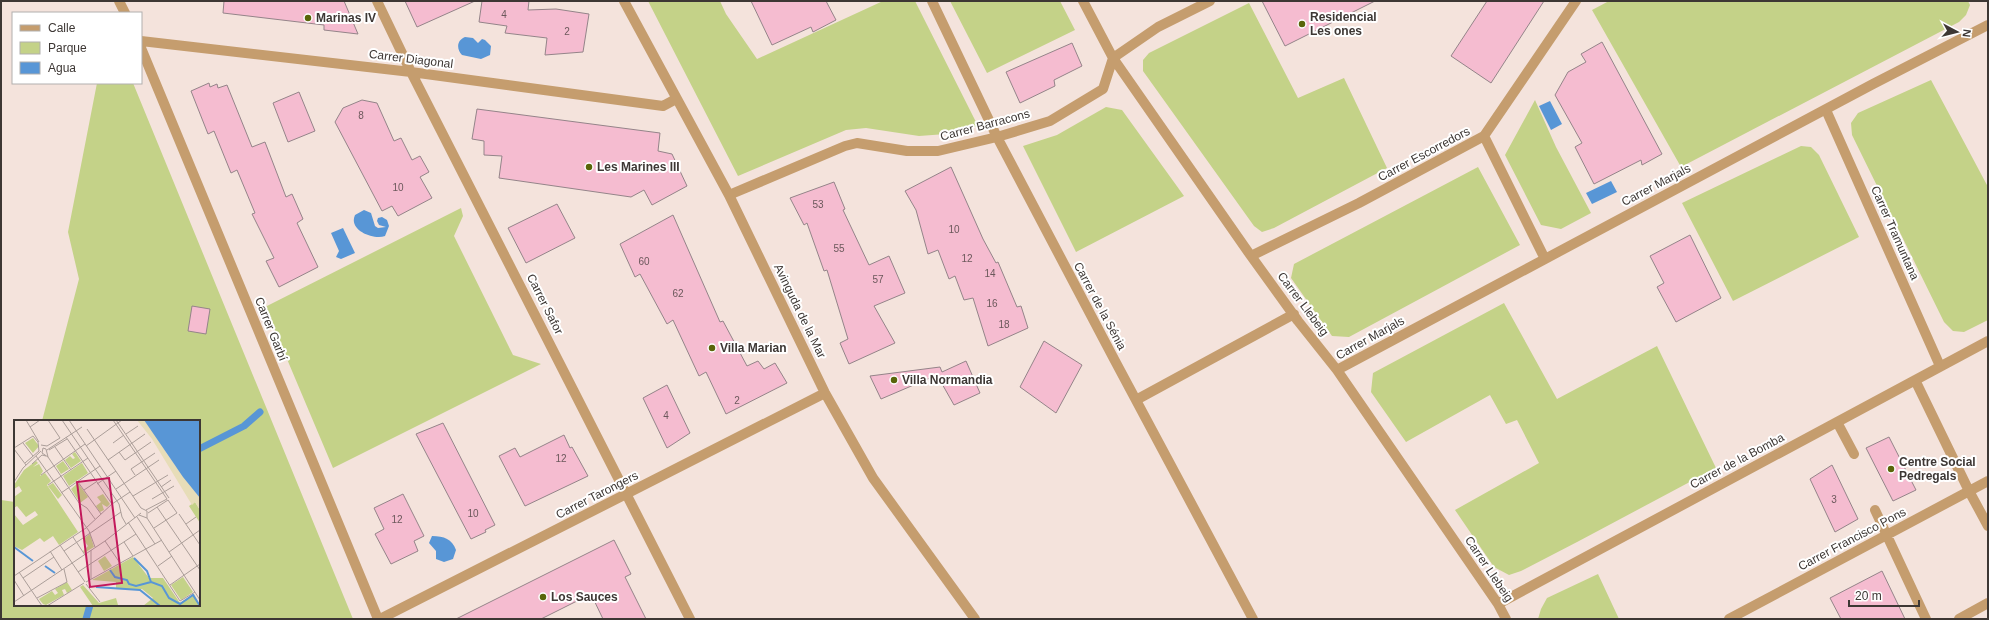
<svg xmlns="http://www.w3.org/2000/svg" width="1989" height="620" font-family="Arial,sans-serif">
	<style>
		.green { fill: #c4d288 }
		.water { fill: #5896d6 }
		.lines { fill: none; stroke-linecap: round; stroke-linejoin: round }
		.stream { stroke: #5896d6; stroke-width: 7 }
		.building { fill: #f5bcd0; stroke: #948489 }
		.minor { stroke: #c59d6e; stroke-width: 10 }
		.poi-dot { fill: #596509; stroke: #fff; stroke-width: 1.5 }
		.labels { text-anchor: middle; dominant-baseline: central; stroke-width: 4; stroke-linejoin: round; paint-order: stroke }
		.number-label { font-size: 10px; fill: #6b585b }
		.poi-label { font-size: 12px; font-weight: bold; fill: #3d3734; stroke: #fff; text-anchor: start }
		.street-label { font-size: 12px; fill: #3d3734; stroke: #fff }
		.inset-river { fill: none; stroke: #5896d6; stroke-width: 2 }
		.inset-road { fill: none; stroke: #ab9e99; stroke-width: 1 }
		.view { fill: #c2185b; fill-opacity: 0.15; stroke: #c2185b; stroke-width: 2 }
		.inset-edge { fill: none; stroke: #3d3734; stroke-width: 2 }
	</style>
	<rect width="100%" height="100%" fill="#f4e3dc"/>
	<!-- green -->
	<path class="green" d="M648 1H720L726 14 757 59 883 1H915L978 126 946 134 919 136 866 128 846 130 738 176Z
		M950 1H1060L1075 30 987 73Z
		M1609 1H1968L1970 5 1966 15 1959 22 1681 167 1592 10Z
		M1249 3 1298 98 1344 78 1387 168 1274 228 1262 232 1254 226 1143 71V60L1149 53Z
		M1931 80 1988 187V320L1964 332 1953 331 1944 322 1852 135 1851 123 1858 113Z
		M97 83H133L353 619H1V500L15 502V605H199V421H42L79 279 68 232Z
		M1535 100 1556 147 1591 213 1561 229 1541 225 1505 155Z
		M1106 107 1122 110 1184 196 1076 252 1023 146 1057 135Z
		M1801 146 1811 147 1819 155 1859 237 1733 301 1682 203Z
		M1478 167 1520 245 1349 337 1332 336 1291 278 1294 264Z
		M461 208 463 216 454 236 513 355 541 364 333 468 265 307Z
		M1504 303 1557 399 1657 346 1716 468 1579 541 1521 571 1509 575 1494 567 1455 510 1539 463 1517 420 1506 424 1490 395 1406 442 1371 392 1373 373Z
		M1598 574 1619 619H1538L1541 609 1547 598Z"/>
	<!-- water -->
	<path class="water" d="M465 37 473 38 478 43 482 39 485 40 491 46 490 55 481 59 462 55C456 49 457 40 465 37Z
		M1550 101 1562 124 1551 130 1539 106Z
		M1611 181 1617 192 1592 204 1586 193Z
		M364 210 371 213 375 226 378 228 386 227 379 225 377 221 378 218 382 217 387 220 389 226 385 236C373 240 348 230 355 215Z
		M343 228 355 253 341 259 336 257 339 251 331 233Z
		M432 536C444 536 452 539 456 550L453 559 444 562 436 559V551L429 543Z"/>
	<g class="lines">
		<!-- stream -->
		<path class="stream" d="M199 449 244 426 260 412
			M86 619 90 605"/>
	</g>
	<!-- building -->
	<path class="building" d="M224 1H344L358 34 324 30V25L223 13Z
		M405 1H475L417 27Z
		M482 1H529L528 10 556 9 589 14 583 52 545 55 547 38 505 33 507 26 479 22Z
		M751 1H826L836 20 813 32 811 27 772 45Z
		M1262 1H1375L1285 46Z
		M1487 1H1544L1491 83 1451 56Z
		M1602 42 1662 154 1642 165 1641 160 1594 184 1575 147 1582 143 1555 95 1568 72 1586 62 1581 54Z
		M1072 43 1082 66 1054 80 1055 86 1020 103 1006 72Z
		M209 83 210 87 217 84 218 88 227 85 252 147 265 142 286 197 292 194 303 219 297 223 318 267 279 287 266 261 274 258 252 214 255 213 237 170 231 173 214 131 208 134 191 91Z
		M299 92 315 131 288 142 273 103Z
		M362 100 377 103 394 141 401 138 412 160 420 156 429 172 420 177 432 198 398 216 392 206 382 211 335 122 343 108Z
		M477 109 660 133 658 151 672 154 687 186 652 205 644 190 631 197 499 178 502 156 484 155V141L472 139Z
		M951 167 983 239 996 263 998 262 1017 307 1021 306 1028 328 988 346 973 298 964 300 955 276 949 279 938 250 928 254 916 210 905 191Z
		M834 182 845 209 843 210 869 265 889 256 905 293 874 306 895 343 849 364 840 343 848 339 827 270 824 271 807 223 804 225 790 198Z
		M557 204 575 238 526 263 508 228Z
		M673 215 720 322 723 321 747 366 758 361 764 369 775 363 787 383 726 414 706 372 699 376 673 320 667 324 640 274 635 277 620 244Z
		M1690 235 1721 298 1676 322 1657 287 1664 283 1650 256Z
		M192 306 210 309 206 334 188 331Z
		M1044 341 1082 365 1056 413 1020 387Z
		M966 361 980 393 954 405 937 375 881 399 870 376 940 367 942 372Z
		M667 385 690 433 667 448 643 398Z
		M443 423 495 525 485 530 486 532 471 539 416 434Z
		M564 435 570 448 572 447 588 476 525 506 499 456 515 448 520 457Z
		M1889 437 1916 490 1893 501 1866 448Z
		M1832 465 1858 519 1835 532 1810 479Z
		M403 494 424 536 414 541 418 551 391 564 375 534 384 529 374 508Z
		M614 540 631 574 625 577 646 619H603L591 594 541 619H456Z
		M1882 571 1905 619H1841L1830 598Z"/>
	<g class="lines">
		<!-- minor -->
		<path class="minor" d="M119 1 125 13
			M377 1 411 72 690 619
			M624 1 729 195 825 393 873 478 975 619
			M932 1 997 137 1114 359 1253 619
			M1083 1 1113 58 1251 256 1298 321 1337 370 1498 604 1506 619
			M141 41 411 72 663 106 676 99
			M141 48 378 619
			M1826 110 1940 366
			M1484 136 1545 259
			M729 195 845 146 857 143 907 151H938L997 137 1050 121 1103 89 1113 58 1158 27 1210 1
			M1251 256 1359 203 1484 136 1576 1
			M1337 370 1873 84 1988 25
			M1915 380 1969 491 1988 526
			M1136 400 1294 314
			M1837 422 1854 454
			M1875 510 1926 619
			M1498 604 1988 341
			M380 619 825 393
			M1729 619 1988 481
			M1959 619 1988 603"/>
	</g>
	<!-- markers -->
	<g class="poi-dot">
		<circle cx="308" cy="18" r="4"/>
		<circle cx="1302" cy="24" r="4"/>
		<circle cx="589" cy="167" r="4"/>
		<circle cx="712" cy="348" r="4"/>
		<circle cx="894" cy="380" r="4"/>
		<circle cx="1891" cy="469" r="4"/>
		<circle cx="543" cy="597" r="4"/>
	</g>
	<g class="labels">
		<!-- number labels -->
		<g class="number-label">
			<text x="504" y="14">4</text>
			<text x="567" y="31">2</text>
			<text x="361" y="115">8</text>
			<text x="398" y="187">10</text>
			<text x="818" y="204">53</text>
			<text x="954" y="229">10</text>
			<text x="839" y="248">55</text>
			<text x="967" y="258">12</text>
			<text x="644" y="261">60</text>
			<text x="990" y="273">14</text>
			<text x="878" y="279">57</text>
			<text x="678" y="293">62</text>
			<text x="992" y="303">16</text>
			<text x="1004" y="324">18</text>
			<text x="737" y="400">2</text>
			<text x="666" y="415">4</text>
			<text x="561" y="458">12</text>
			<text x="1834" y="499">3</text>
			<text x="473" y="513">10</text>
			<text x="397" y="519">12</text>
		</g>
		<!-- poi labels -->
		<g class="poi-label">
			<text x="1310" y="17">Residencial<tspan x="1310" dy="14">Les ones</tspan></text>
			<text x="316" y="18">Marinas IV</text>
			<text x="597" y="167">Les Marines III</text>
			<text x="720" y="348">Villa Marian</text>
			<text x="902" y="380">Villa Normandia</text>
			<text x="1899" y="462">Centre Social<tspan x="1899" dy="14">Pedregals</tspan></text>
			<text x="551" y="597">Los Sauces</text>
		</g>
		<!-- street labels -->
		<g class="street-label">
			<text transform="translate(411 59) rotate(7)">Carrer Diagonal</text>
			<text transform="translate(985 125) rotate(-15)">Carrer Barracons</text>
			<text transform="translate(1424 154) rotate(-28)">Carrer Escorredors</text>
			<text transform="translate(1656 185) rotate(-28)">Carrer Marjals</text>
			<text transform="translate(1895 233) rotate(66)">Carrer Tramuntana</text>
			<text transform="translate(545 304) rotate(63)">Carrer Safor</text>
			<text transform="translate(1303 304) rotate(53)">Carrer Llebeig</text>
			<text transform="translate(1100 306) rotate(62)">Carrer de la Sénia</text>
			<text transform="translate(800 311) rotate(64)">Avinguda de la Mar</text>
			<text transform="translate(271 329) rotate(68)">Carrer Garbí</text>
			<text transform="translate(1370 338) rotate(-29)">Carrer Marjals</text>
			<text transform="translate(1737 461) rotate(-28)">Carrer de la Bomba</text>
			<text transform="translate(597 495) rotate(-27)">Carrer Tarongers</text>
			<text transform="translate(1852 539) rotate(-28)">Carrer Francisco Pons</text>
			<text transform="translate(1489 569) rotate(56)">Carrer Llebeig</text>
		</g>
	</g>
	<!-- overview -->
	<g transform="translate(14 420)">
		<rect width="186" height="186" fill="#f4e3dc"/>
		<path d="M19 18 25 26 19 33 11 23ZM61 32 67 41 57 48 51 40 56 36 59 39 61 38 58 34ZM22 41 24 43 19 47 25 44 29 51 26 56 31 53 37 61 33 65 64 112 45 125 39 116 30 122 26 118 8 130 0 126V94L9 105 24 95 21 91 12 97 3 86 0 88V77L8 71 5 66 0 69V65L10 50ZM49 41 55 49 47 54 42 46ZM68 43 74 53 55 66 49 56ZM39 63 48 75 44 79 34 66ZM64 63 74 77 66 83 57 69ZM89 74 96 84 93 87 88 84 90 90 86 92 82 86 87 82 83 77ZM181 82 186 90V103L175 86ZM76 114 80 127 70 133 69 131 74 126 69 119ZM91 136 98 146 90 151 84 141ZM119 137 135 158H149L166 183 180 174 186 186H129L139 178 128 169H102V162L78 160ZM169 157 179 172 167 180 157 165ZM53 162 58 170 53 173 51 169 48 170 50 175 32 185 29 184 25 179 38 171 41 175 44 173 41 169ZM69 165 85 183 102 178 104 185 79 186 66 167Z" fill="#c4d288"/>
		<path d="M123 0H130L138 9 153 34 186 78V90L181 82 178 85 138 19Z" fill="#e7ddb8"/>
		<path d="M130 0H186V78L169 57Z" fill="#5896d6"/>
		<path class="inset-river" d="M0 127 19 141M120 138 133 151 137 162 148 166 155 178 166 184 179 175 186 186M31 146 41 153M96 150 101 157 113 160 115 164 122 166 137 162M82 167 126 170 146 186"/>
		<path class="inset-road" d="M12 0 25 22M48 0 105 84 108 97 112 104M55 0 121 98M99 0 153 79 132 90M102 0 155 78M16 7 26 0M73 9 127 88 133 91V98M112 14 124 6M52 17 98 84M9 23 19 36M99 23 110 15M27 25 33 26 46 18 34 0M72 26 108 0M41 27 57 50M0 28 19 16 24 22 25 31 11 43M0 29 12 45M33 30 68 7M35 30 53 19M105 32 111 40 137 22M22 36 75 111 81 127M34 37 28 33 29 28 32 29 34 37 65 83 73 88 81 99M94 40 131 14M18 44 28 35 32 36M27 55 71 24M121 55 117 49 141 33M0 62 9 48 27 31M64 62 87 94M83 64 102 51M34 65 74 38M147 67 157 60M102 69 145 40M70 70 82 62M47 73 86 46M119 76 154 55M138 79 160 66M143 87 186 150M134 93 154 80 163 93M165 94 186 125M125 95 133 98 186 180M123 97 141 124M114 102 166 181 181 172M172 104 182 97M140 108 163 93M59 117 71 135M91 121 106 143M110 122 119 136M46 125 71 162M77 130V159M36 131 48 150M50 131 107 92M155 132 186 110M144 146 158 136M50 149 53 162M5 152 28 186M64 152 122 114M0 156 72 108 98 84 116 72M9 158 40 137M0 160 10 176M72 162 148 120M72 164 86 182M156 165 186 144M23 178 53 162M0 182 91 121 127 93M33 186 70 163"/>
		<path class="view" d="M95 58 108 163 76 167 63 62Z"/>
		<rect width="186" height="186" class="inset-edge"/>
	</g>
	<!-- border -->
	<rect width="1989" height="620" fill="none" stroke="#3d3734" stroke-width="4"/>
	<!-- legend -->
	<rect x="12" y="12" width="130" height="72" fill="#ffffff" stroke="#b1afae"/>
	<rect x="20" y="25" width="20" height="6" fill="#c59d6e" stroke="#b1afae"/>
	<text x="48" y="32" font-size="12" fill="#3d3734">Calle</text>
	<rect x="20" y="42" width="20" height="12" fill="#c4d288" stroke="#b1afae"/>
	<text x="48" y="52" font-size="12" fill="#3d3734">Parque</text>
	<rect x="20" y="62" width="20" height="12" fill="#5896d6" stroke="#b1afae"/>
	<text x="48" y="72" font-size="12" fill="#3d3734">Agua</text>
	<!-- north arrow -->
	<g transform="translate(1957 32) rotate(97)" stroke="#ffffff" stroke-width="3" paint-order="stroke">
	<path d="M0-3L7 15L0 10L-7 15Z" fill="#3d3734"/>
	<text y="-6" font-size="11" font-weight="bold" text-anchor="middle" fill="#3d3734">N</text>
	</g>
	<!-- scale -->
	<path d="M1849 600v6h70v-6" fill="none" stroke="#3d3734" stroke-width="2"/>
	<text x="1855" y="600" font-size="12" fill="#3d3734" stroke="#ffffff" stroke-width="3" paint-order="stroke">20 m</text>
</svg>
